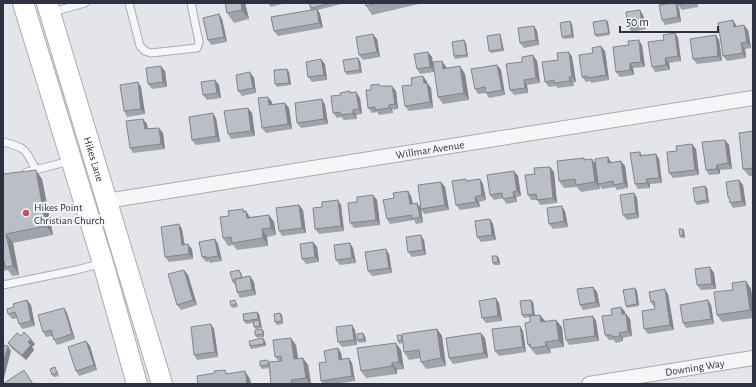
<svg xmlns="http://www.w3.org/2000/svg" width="756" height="387" font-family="'Alegreya Sans',sans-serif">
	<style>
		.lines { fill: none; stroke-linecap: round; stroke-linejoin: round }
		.service-casing { stroke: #a9abb4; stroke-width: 9 }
		.minor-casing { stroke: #a9abb4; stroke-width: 16 }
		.secondary-casing { stroke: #a9abb4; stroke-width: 22 }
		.service { stroke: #f6f6f9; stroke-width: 7 }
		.minor { stroke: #f6f6f9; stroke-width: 14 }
		.secondary { stroke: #fff; stroke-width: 20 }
		.wall { fill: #a1a3aa }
		.shaded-wall { fill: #83858b }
		.building { fill: #bbbec6; stroke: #83858b }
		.poi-dot { fill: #c15759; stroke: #f3f4f7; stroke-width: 1.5 }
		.labels { text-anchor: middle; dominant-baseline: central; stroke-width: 4; stroke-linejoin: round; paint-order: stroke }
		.street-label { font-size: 11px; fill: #2d3140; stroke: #f3f4f7 }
		.poi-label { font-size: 11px; fill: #2d3140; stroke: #f3f4f7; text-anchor: start }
	</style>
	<rect width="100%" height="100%" fill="#e3e5ea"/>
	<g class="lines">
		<!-- service casing -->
		<g class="service-casing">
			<path id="service" d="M129 3 140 46 145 51 151 53 197 48 199 42 191 3
				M52 12 85 3
				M3 142C27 148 25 149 36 170
				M27 172 70 161
				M3 285 76 270 103 263"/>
		</g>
		<!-- minor casing -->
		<g class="minor-casing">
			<g id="minor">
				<path id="s1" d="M106 201 753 98"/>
				<path id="s2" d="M589 384 753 358"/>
			</g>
		</g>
		<!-- secondary casing -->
		<g class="secondary-casing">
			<g id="secondary">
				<path d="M23 3 103 263 137 384"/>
				<path id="s3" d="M47 3 162 384"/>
			</g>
		</g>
		<!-- service -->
		<use href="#service" class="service"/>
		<!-- minor -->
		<use href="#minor" class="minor"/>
		<!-- secondary -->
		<use href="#secondary" class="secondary"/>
	</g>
	<!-- wall -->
	<path class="wall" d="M245 3 249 19 234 23 227 13Z
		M268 3H286L271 7Z
		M309 3H345L318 10 320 14 323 28 278 36 274 31 311 10Z
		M365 3H423L372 15 366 6Z
		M676 3 679 8 681 22 665 25 662 20Z
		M678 3H698V7L682 10 678 5Z
		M219 14 222 19 227 42 211 45 208 40Z
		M643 15 646 29 632 32 628 27Z
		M606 20 608 22 610 35 597 37 595 35Z
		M572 24 574 38 564 39 562 37Z
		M736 25V27L748 30 751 48 745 49 746 58 727 61 723 56Z
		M534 26 537 31 539 45 524 48 520 43Z
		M675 33 678 38 681 61 669 63 670 70 655 72 652 67 664 40Z
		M500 34 501 37 504 51 491 53 489 51Z
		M716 35 719 40 722 61 697 64 693 59Z
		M377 39 380 57 363 60 359 55Z
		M466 43 468 57 455 59 454 56Z
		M642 45 645 67 633 68 634 75 620 77 616 72Z
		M605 51 609 80 591 83 590 81 586 82 582 77Z
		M569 52 572 57 576 82 573 83 574 86 557 88 556 86 549 87 545 82 558 60Z
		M432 57 434 72 420 74 417 69Z
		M360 61 362 73 347 75 345 72Z
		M537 61 540 83 527 85 528 93 514 95 510 90Z
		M325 64 327 80 312 82 308 77Z
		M497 65 501 70 505 95 489 98 486 93 478 94 475 89Z
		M460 66 465 74 469 100 443 104 438 97 447 68Z
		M165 71 167 87 152 89 148 84Z
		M289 72 291 85 277 87 275 84Z
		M423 76 431 88 433 108 409 111 405 106 412 85Z
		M254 78 256 93 242 96 238 91Z
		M215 80 219 85 221 98 207 100 203 95Z
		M138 82 141 87 145 114 127 117 124 111Z
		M381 86 396 91 398 109 392 110 393 113 379 115 377 112 372 113 368 108 371 90Z
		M350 91 351 93 356 92 360 98 362 114 356 115 357 119 344 120 341 117 337 118 333 113 341 95Z
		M322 99 325 105 328 124 301 128 297 123Z
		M272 102V105L285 103 289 108 292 129 266 133 262 128Z
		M252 113 255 136 231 139 228 134Z
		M216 118 220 142 196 145 192 140Z
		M143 119 147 124 148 129 163 133 165 149 133 153 130 148Z
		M753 131V176H749L743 169Z
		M725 140 729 145 732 169 720 170V174L709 175 706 170Z
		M696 149 699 175 673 178 669 173Z
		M640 152 642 155 656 154 659 159 662 183 650 184V188L638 189 635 184Z
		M584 158 585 160 595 164 611 163 625 166 628 188 617 190 615 187 602 189 599 185 600 189 581 192 577 187 564 188 559 181Z
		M550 167 554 172 557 203 540 205 537 200H531L528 195 535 174Z
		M514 171 518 176 521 196 516 197 517 202 506 204 503 198 494 200 490 195Z
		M3 174 42 179 53 235 13 243 19 275 12 276 8 270 3 271Z
		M480 179 483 184 486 200 479 202 480 207 460 210 456 205 467 181Z
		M739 180 743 185 746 206 733 208 730 203 729 199 728 197Z
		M441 182 445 187 449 210 424 214 421 209Z
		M707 188 709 203 697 205 695 202Z
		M408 191 411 196 413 204 421 208 423 223 416 224 414 220 390 224 387 219 394 198Z
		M634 193 637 198 639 218 627 220 623 215Z
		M373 195 377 200 380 225 354 228 350 223 357 202Z
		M338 200 341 205 344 231 319 234 315 229 322 207Z
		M299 205 303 210 306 233 282 236 279 231Z
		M244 211 250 217 269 215 274 222 276 235 267 237 268 246 237 250 233 245 228 246 223 238 229 216Z
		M565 211 568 227 553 229 549 224Z
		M490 219 493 224 496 240 481 242 477 237Z
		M179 224 182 229 185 245 192 249 193 259 169 262 165 257Z
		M683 229 684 231 685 238H681L680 236Z
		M215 239 218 244 222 261 210 263 209 261 206 262 202 257Z
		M424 240 426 255 412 257 408 252Z
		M313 242 317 247 319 262 306 264 302 259Z
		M353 248 356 263 340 265 336 260Z
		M389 254 392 273 372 276 368 271Z
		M497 256 499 258 500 265H494L493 263Z
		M239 270 241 272 243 278 250 276 254 282 256 295 240 298 237 292 235 284H234L233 282Z
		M714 273 716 289 701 290 697 285Z
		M188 275 197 305 181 310 177 305Z
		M746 281 751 289 753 303V318L722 322 717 315Z
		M593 287 597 292 600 307 583 310 580 305Z
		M635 288 637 291 639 306 627 308 626 306Z
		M668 294 674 330 648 334 644 329 655 309 654 307 651 302Z
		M27 300 31 305 35 326 22 329 19 324 17 318 12 319 8 314 14 307Z
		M531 300 533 302 535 316 540 315 545 321 562 327 564 347 550 349 551 353 536 355 528 345 530 322V317L524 318 522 315Z
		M708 300 711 305 714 324 686 328 683 323Z
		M237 303 238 307 233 308 231 306Z
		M499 303 502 321 486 323 482 318Z
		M621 307 625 312V314H626L630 319 632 336 623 338V341L616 343 614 340H609L605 335 612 315Z
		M64 308 67 313 75 339 57 345 54 340 52 336 46 337 43 332Z
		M259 314 262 328 256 329 254 327 253 323 246 324 244 321Z
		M282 315 283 324 277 325 275 322Z
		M593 316 596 321 599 341 569 345 566 340Z
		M352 325 355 330 357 345 342 347 338 342Z
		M520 326 523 331 526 352 499 356 495 351Z
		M214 329 218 357 197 360 194 355Z
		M262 329 264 332V337L257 338 255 335Z
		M437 329 442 336 446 366 426 369 421 362V358L409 360 404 352 403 343 399 344 398 341 402 337Z
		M21 336 35 344 32 347 34 350 26 360 11 348 8 343Z
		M365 336 366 342 359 343 357 340Z
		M263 338 265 341 266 346 251 349 250 346Z
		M485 338 488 358 453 364 449 358Z
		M86 341 90 346 97 370 79 376 76 371Z
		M296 345 298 358H303L308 365 311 384H271L269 368 262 369 260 366 269 362 279 361 275 357Z
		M338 348 341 353 342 359 352 363 355 381 335 384H324L321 381 326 362Z
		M401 350 404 369 397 370V374L366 378 361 371Z
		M57 370 59 376 54 377 52 375Z"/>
	<!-- shaded-wall -->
	<path class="shaded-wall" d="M241 3H245L249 19 242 10Z
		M676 3 679 8 681 22 678 17Z
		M317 9 320 14 323 28 319 23Z
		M640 10 643 15 646 29 642 24Z
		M219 14 222 19 227 42 224 37Z
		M606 20 608 22 610 35 609 33Z
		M733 20 736 25 737 32 734 27Z
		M570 21 572 24 574 38 572 35Z
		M744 25 748 30 751 48 747 42Z
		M534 26 537 31 539 45 536 40Z
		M675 33 678 38 681 61 678 56Z
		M373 34 377 39 380 57 377 52Z
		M500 34 501 37 504 51 502 49Z
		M716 35 719 40 722 61 718 56Z
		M464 40 466 43 468 57 467 55Z
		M639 40 642 45 645 67 641 62Z
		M741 43 745 49 746 58 743 53Z
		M601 46 605 51 609 80 606 75Z
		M428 52 432 57 434 72 430 67Z
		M569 52 572 57 576 82 572 77Z
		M533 55 537 61 540 83 536 78Z
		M358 58 360 61 362 73 360 70Z
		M665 58 669 63 670 70 666 65Z
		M321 59 325 64 327 80 324 75Z
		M442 61 447 68 443 69Z
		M630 63 633 68 634 75 630 70Z
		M497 65 501 70 505 95 502 90Z
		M161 66 165 71 167 87 163 82Z
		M460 66 465 74 469 100 464 93Z
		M287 69 289 72 291 85 289 83Z
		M250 72 254 78 256 93 253 88Z
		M423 76 427 82 428 88 424 83Z
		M569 77 573 83 574 86 570 81Z
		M215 80 219 85 221 98 217 93Z
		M524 80 527 85 528 93 525 88Z
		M138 82 141 87 145 114 141 109Z
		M427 83 431 88 433 108 430 102Z
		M392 86 396 91 398 109 395 104Z
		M356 92 360 98 362 114 359 109Z
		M268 97 272 102 273 111 269 105Z
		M322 99 325 105 328 124 324 119Z
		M285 103 289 108 292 129 288 124Z
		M389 105 392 110 393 113 389 108Z
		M248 108 252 113 255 136 251 131Z
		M353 110 356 115 357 119 353 114Z
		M213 113 216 118 220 142 216 136Z
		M143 119 147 124 148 135 145 129Z
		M159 128 163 133 165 149 161 144Z
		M725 140 729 145 732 169 728 163Z
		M692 144 696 149 699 175 695 170Z
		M656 154 659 159 662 183 659 178Z
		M608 157 611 162 608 163Z
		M592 159 597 166 598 184 599 185 600 189 595 182Z
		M621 161 625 166 628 188 624 183Z
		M717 165 720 170V174L716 169Z
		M550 167 554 172 557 203 553 198Z
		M36 170 42 179 53 235 46 226Z
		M514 171 518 176 521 196 517 191Z
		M480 179 483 184 486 200 482 195Z
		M646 179 650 184V188L647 183Z
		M739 180 743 185 746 206 742 201Z
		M441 182 445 187 449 210 445 205Z
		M705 186 707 188 709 203 707 200Z
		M408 191 411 196 414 210 410 204Z
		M513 192 516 197 517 202 514 197Z
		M634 193 637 198 639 218 636 213Z
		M373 195 377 200 380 225 376 220Z
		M475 197 479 202 480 207 476 202Z
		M338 200 341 205 344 231 341 226Z
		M417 203 421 208 423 223 420 217Z
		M299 205 303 210 306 233 302 228Z
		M562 206 565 211 568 227 564 221Z
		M243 209 246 214V211L251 219 252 225 243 212Z
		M269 215 274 222 276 235 271 228Z
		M490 219 493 224 496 240 492 235Z
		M179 224 182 229 185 250 182 245Z
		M262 229 267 237 268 246 263 238Z
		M683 229 684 231 685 238 683 235Z
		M6 234 13 243 19 275 13 266Z
		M421 235 424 240 426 255 423 250Z
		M215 239 218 244 222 261 218 256Z
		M313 242 317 247 319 262 315 257Z
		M350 243 353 248 356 263 352 258Z
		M188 244 192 249 193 259 189 254Z
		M386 249 389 254 392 273 389 268Z
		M497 256 499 258 500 265 498 262Z
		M710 267 714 273 716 289 712 284Z
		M184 270 188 275 197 305 193 300Z
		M250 276 254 282 256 295 252 290Z
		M746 281 751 289 753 303V314L750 310Z
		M593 287 597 292 600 307 596 302Z
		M635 288 637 291 639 306 637 304Z
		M665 289 668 294 674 330 670 325Z
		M496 298 499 303 502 321 498 316Z
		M27 300 31 305 35 326 31 321Z
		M531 300 533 302 535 317 533 314Z
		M708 300 711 305 714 324 711 319Z
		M621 307 625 312 626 319 622 314Z
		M64 308 67 313 75 339 72 334Z
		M257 312 259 314 262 328 260 326Z
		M280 313 282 315 283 324 282 321Z
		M626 314 630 319 632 336 628 331Z
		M540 315 546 322H541Z
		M593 316 596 321 599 341 595 336Z
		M556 320 562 327 564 347 559 340Z
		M211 324 214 329 218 357 215 352Z
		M352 325 355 330 357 345 354 340Z
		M520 326 523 331 526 352 523 347Z
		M262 329 264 332V337L263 334Z
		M437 329 442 336 446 366 441 358Z
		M363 333 365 336 366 342 364 339Z
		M481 333 485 338 488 358 484 353Z
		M619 333 623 338V341L620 336Z
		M263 338 265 341 266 346 264 344Z
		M291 338 296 345 299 366 294 359Z
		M31 339 35 344 32 347 34 350 26 360 22 355 28 342Z
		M86 341 90 346 97 370 94 365Z
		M545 342 550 349 551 353 546 346Z
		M396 343 401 350 404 369 399 362Z
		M8 346 11 351 4 378 3 377V363Z
		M338 348 341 353 343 365 339 360Z
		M303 358 308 365 311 384H310L306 378Z
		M349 358 352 363 355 381 352 376Z
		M392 363 397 370V374L392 366Z
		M245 371 250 379 251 384H247Z"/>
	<!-- building -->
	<path class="building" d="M225 3H241L242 10 227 13Z
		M309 3H332L311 8Z
		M365 3H377L366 6Z
		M673 3H676L678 17 662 20 659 5Z
		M678 3H687L678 5Z
		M317 9 319 23 274 31 271 17Z
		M640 10 642 24 628 27 626 12Z
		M219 14 224 37 208 40 203 18Z
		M606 20 609 33 595 35 593 22Z
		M733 20 734 27 744 25 747 42 741 43 743 53 723 56 718 23Z
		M570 21 572 35 562 37 560 23Z
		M534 26 536 40 520 43 518 28Z
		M675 33 678 56 665 58 666 65 652 67 648 42 664 40 663 35Z
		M373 34 377 52 359 55 356 37Z
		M500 34 502 49 489 51 487 36Z
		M716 35 718 56 693 59 690 39Z
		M464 40 467 55 454 56 452 42Z
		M639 40 641 62 630 63V70L616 72 613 47 629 45 628 41Z
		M601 46 606 75 588 78 587 76 582 77 579 55 593 53 592 48Z
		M428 52 430 67 417 69 414 54Z
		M569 52 572 77H569L570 81 554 83V80L545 82 542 62 558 60 557 53Z
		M533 55 536 78 524 80 525 88 510 90 506 64 522 62V57Z
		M358 58 360 70 345 72 343 60Z
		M321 59 324 75 308 77 306 62Z
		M442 61 443 69 460 66 464 93 438 97 433 62Z
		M497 65 502 90 486 93 485 87 475 89 471 69Z
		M161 66 163 82 148 84 146 68Z
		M287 69 289 83 275 84 274 70Z
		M250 72 253 88 238 91 236 75Z
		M423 76 424 83H427L430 102 405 106 402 86 412 85 411 78Z
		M215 80 217 93 203 95 201 82Z
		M138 82 141 109 124 111 120 85Z
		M379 84V86H392L395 104 389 105V108L375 110V107L368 108 366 90H371V85Z
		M350 91V93L356 92 359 109 353 110V114H348L340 115V112L333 113 331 96 341 95 340 93Z
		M268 97 269 105 285 103 288 124 262 128 258 98Z
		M322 99 324 119 297 123 295 103Z
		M248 108 251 131 228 134 224 111Z
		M213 113 216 136 192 140 189 117Z
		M143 119 145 129 159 128 161 144 130 148 126 121Z
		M753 131V168L743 169 739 133Z
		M725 140 728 163 717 165 716 169 706 170 702 142Z
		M692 144 695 170 669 173 667 152 677 151 676 146Z
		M640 152V156L656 154 659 178 646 179 647 183 635 184 630 153Z
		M608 157V163L621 161 624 183 614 185 613 181 598 184 595 159Z
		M584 158V160L592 159 595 182 576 185 575 179 559 181 557 161Z
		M550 167 553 198 537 200 536 194 528 195 525 175 535 174 534 168Z
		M36 170 46 226 6 234 13 266 5 267 4 261H3V174Z
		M514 171 517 191 513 192 514 197 503 199 502 193 490 195 487 175Z
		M466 179V181L480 179 482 195 475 197 476 202 456 205 452 181Z
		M739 180 742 201 730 203 729 197H728L726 182Z
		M441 182 445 205 421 209 418 185Z
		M705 186 707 200 695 202 693 188Z
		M408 191 410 204 417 203 420 217 412 219V215L387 219 383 200 394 198 393 193Z
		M634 193 636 213 623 215 620 195Z
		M373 195 376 220 350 223 348 203 357 202V197Z
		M338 200 341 226 315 229 313 208 322 207V202Z
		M299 205 302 228 279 231 276 208Z
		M562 206 564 221 549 224 547 208Z
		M243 209V212L246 211 247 218 269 215 271 228 262 229 263 238 232 243 231 237 223 238 220 217 229 216 228 211Z
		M490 219 492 235 477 237 475 221Z
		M179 224 182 245 188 244 189 254 165 257 161 227Z
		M679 229H683V235L680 236Z
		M421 235 423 250 408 252 406 237Z
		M215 239 218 256 206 258V256L202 257 199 242Z
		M313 242 315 257 302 259 300 244Z
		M350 243 352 258 336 260 334 245Z
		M386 249 389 268 368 271 365 252Z
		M492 256H497L498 262 493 263Z
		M710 267 712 284 697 285 695 269Z
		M184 270 193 300 177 305 168 274Z
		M239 270 242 278 235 279V281L233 282 230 272Z
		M250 276 252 290 237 292 235 279Z
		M746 281 750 310 717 315 714 292 733 290 732 283Z
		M593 287 596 302 580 305 577 289Z
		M635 288 637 304 626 306 623 290Z
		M665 289 670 325 644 329 642 311 655 309 654 301 651 302 649 292Z
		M496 298 498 316 482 318 479 301Z
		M27 300 31 321 19 324 15 312 8 314 7 309 14 307 13 304Z
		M235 300 236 304 231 306 230 301Z
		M531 300 533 314 522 315 520 301Z
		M708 300 711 319 683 323 680 305Z
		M621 307 622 314H626L628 331 619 333 620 336 612 337V335H605L602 316 612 315 611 309Z
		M64 308 72 334 54 340 51 330 43 332 38 315Z
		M257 312 258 319 244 321 243 314Z
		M280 313 282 321 275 322 274 314Z
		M540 315 541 322 556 320 559 340 545 342 546 346 531 348 530 344 528 345 525 323 530 322V316Z
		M593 316 595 336 566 340 563 320Z
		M259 320 260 326 254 327 253 321Z
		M211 324 215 352 194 355 191 327Z
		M352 325 354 340 338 342 336 327Z
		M520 326 523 347 495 351 492 329Z
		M262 329 263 334 255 335V330Z
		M437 329 441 358 421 362 419 350 404 352 402 334Z
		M24 332 31 339 28 342 31 345 22 355 8 343 17 333 21 336Z
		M363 333 364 339 357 340V334Z
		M481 333 484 353 449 358 446 338Z
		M397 335H401L402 340 398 341Z
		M263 338 264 344 250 346 249 341Z
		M291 338 294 359 303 358 306 378 291 380 292 383 283 384H271L269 362 282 361 281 356 275 357 273 340Z
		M86 341 94 365 76 371 68 347Z
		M396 343 399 362 392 363V366L361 371 357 348Z
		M3 345 8 346 3 363Z
		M338 348 339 360 349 358 352 376 321 381 319 363 326 362 324 351Z
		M268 360V365L260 366V361Z
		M55 367 57 373 52 375 50 369Z
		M24 370 33 384H3Z
		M225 370 226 374 245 371 247 384H198L197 376 215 373 214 371Z"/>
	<!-- markers -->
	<circle class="poi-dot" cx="26" cy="213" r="4"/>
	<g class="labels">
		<!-- street labels -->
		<g class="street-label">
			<text stroke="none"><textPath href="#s1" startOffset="328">Willmar Avenue</textPath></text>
			<text stroke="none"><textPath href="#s3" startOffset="163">Hikes Lane</textPath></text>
			<text stroke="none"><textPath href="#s2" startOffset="107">Downing Way</textPath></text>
		</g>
		<!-- poi labels -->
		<g class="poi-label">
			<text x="34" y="207">Hikes Point<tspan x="34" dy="13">Christian Church</tspan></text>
		</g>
	</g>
	<!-- border -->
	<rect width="756" height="387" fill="none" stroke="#2d3140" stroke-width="8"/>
	<!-- scale -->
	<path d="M620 26v6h98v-6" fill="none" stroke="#2d3140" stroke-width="2"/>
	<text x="626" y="26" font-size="12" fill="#2d3140" stroke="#f3f4f7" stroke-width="3" paint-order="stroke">50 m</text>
</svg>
